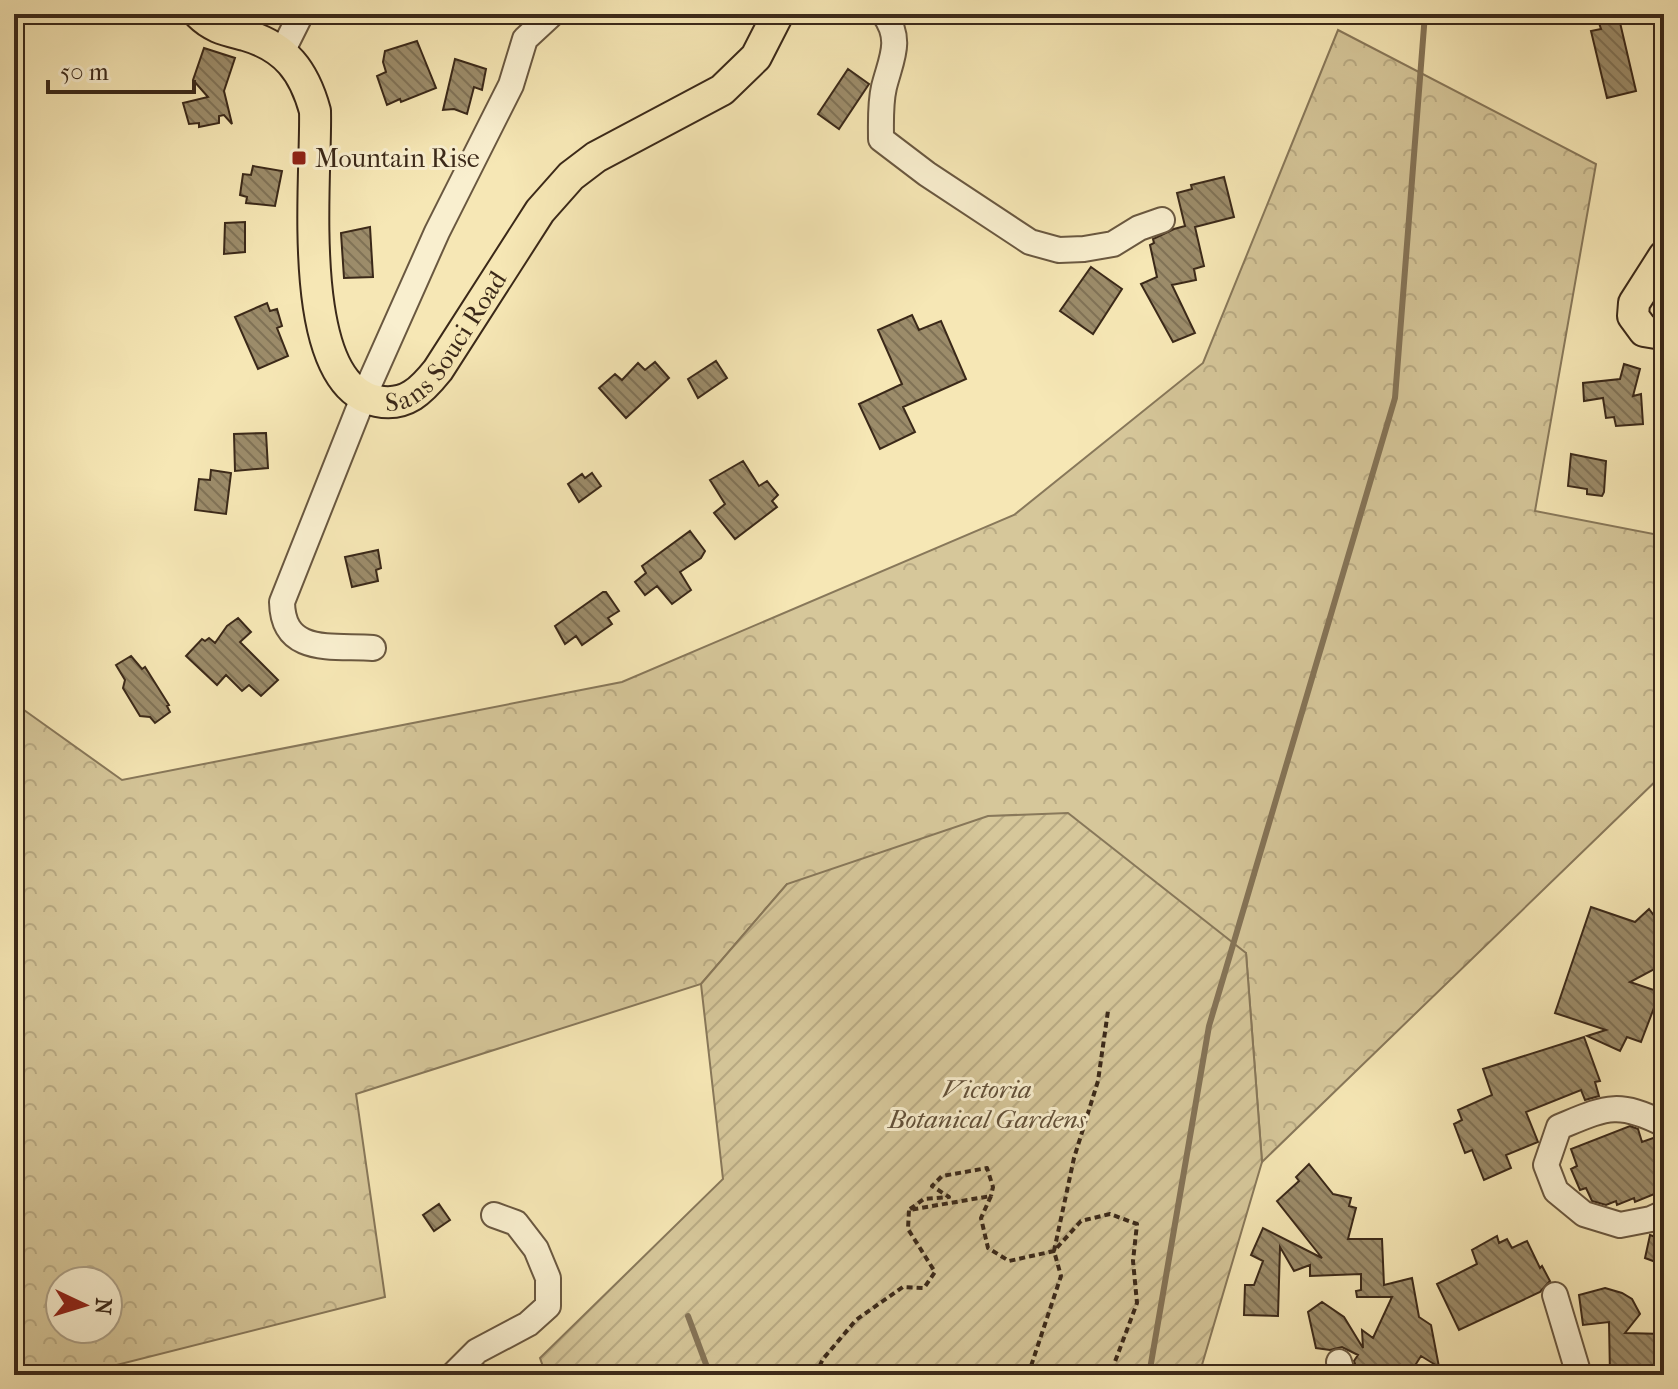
<svg xmlns="http://www.w3.org/2000/svg" width="1678" height="1389" font-family="'IM FELL French Canon',serif">
	<style>
		.forest { fill: url(#forest-crowns); stroke: #88785a; stroke-width: 2; fill-rule: evenodd }
		.garden { fill: url(#garden-furrows); stroke: #88785a; stroke-width: 2 }
		.lines { fill: none; stroke-linecap: round; stroke-linejoin: round }
		.stream { stroke: #857457; stroke-width: 6 }
		.building { fill: url(#building-back-hatch); stroke: #3b2919; stroke-width: 2 }
		.minor-casing { stroke: #6a5840; stroke-width: 28 }
		.major-casing { stroke: #3b2919; stroke-width: 34 }
		.path { stroke: #3b2919; stroke-width: 4; stroke-dasharray: 6 4; stroke-linecap: butt }
		.minor { stroke: #f9efcf; stroke-width: 24 }
		.major { stroke: #f6e7b5; stroke-width: 30 }
		.poi-dot { fill: #8f2418; stroke: #f9efcf; stroke-width: 3 }
		.labels { text-anchor: middle; dominant-baseline: central; stroke-width: 6; stroke-linejoin: round; paint-order: stroke }
		.poi-label { font-size: 26px; fill: #3b2919; stroke: #f9efcf; text-anchor: start }
		.street-label { font-size: 26px; fill: #3b2919; stroke: #f9efcf }
		.park-label { font-size: 26px; font-style: italic; fill: #625039; stroke: #f9efcf }
	</style>
	<defs>
		<pattern id="forest-crowns" width="20" height="18" patternUnits="userSpaceOnUse" patternTransform="scale(2)"><rect width="20" height="18" fill="#d6c79a"/><path d="M2 6a3 3 0 1 1 6 0M12 15a3 3 0 1 1 6 0" fill="none" stroke="#b9ab84"/></pattern>
		<pattern id="garden-furrows" width="10" height="10" patternUnits="userSpaceOnUse" patternTransform="scale(2)"><rect width="10" height="10" fill="#d6c79a"/><path d="M-1 1l2-2M0 10L10 0M9 11l2-2" fill="none" stroke="#b9ab84"/></pattern>
		<pattern id="building-back-hatch" width="6" height="6" patternUnits="userSpaceOnUse" patternTransform="scale(2)"><rect width="6" height="6" fill="#9c8c6a"/><path d="M-1 5l2 2M0 0l6 6M5-1l2 2" fill="none" stroke="#807256"/></pattern>
	</defs>
	<rect width="100%" height="100%" fill="#f6e7b5"/>
	<filter id="stains"><feTurbulence type="fractalNoise" baseFrequency=".0025" numOctaves="4"/><feColorMatrix values="0 0 0 0 .2 0 0 0 0 .09 0 0 0 0 .02 0 0 0 .5 -.17"/></filter>
	<radialGradient id="worn" r=".72"><stop offset=".6" stop-color="#630" stop-opacity="0"/><stop offset="1" stop-color="#630" stop-opacity=".3"/></radialGradient>
	<!-- forest -->
	<path class="forest" d="M1338 30 1596 164 1535 511 1664 536V773L1262 1162 1246 953 787 884 701 984 356 1094 385 1297 77 1375H14V644L24 710 122 780 622 682 1014 515 1203 363ZM60 1281H108V1329H60Z"/>
	<!-- garden -->
	<path class="garden" d="M1068 813 1246 953 1262 1162 1199 1375H546L540 1358 723 1179 701 984 787 884 988 816Z"/>
	<g class="lines">
		<!-- stream -->
		<path class="stream" d="M688 1316 710 1375
			M1149 1375 1209 1026 1395 398 1425 14"/>
	</g>
	<!-- building -->
	<path class="building" d="M1596 14H1618L1636 91 1607 98 1591 31 1601 29Z
		M417 41 436 88 401 102 400 99 387 105 377 76 386 72 383 62 385 51Z
		M204 48 235 58 224 91 232 124 224 115 219 116V123L199 127V123L189 124 183 103 208 97 193 80Z
		M455 59 486 69 482 90 474 87 467 114 454 109 443 110Z
		M848 69 869 84 839 129 818 114Z
		M253 166 282 171 275 206 246 203 247 197 240 195 243 174 251 175Z
		M1224 177 1234 217 1195 227 1204 266 1194 269 1196 280 1172 285 1195 333 1173 342 1141 284 1157 277 1150 245 1154 243 1153 239 1174 229 1185 226 1177 193 1192 189 1191 185Z
		M245 222V252L224 254 225 223Z
		M370 227 373 277 344 278 341 233Z
		M1091 267 1122 289 1093 334 1060 311Z
		M267 303 270 311 277 309 282 326 277 328 288 356 258 369 235 317Z
		M912 315 919 330 941 321 966 379 903 407 915 432 880 449 859 404 902 384 878 330Z
		M716 361 727 378 698 398 688 379Z
		M655 362 669 378 626 418 599 388 615 374 622 380 638 363 645 370Z
		M1624 364 1640 369 1633 396 1641 394 1643 424 1616 426 1614 417 1606 418 1603 398 1584 401 1583 383 1620 379Z
		M266 433 268 468 235 471 234 434Z
		M1571 454 1606 461 1604 492 1602 496 1587 494V489L1568 486Z
		M743 461 759 486 767 481 778 495 772 501 777 507 735 539 714 513 725 504 710 480Z
		M211 470 231 473 226 514 195 510 199 479 210 480Z
		M592 473 601 486 579 502 568 484 582 474 585 478Z
		M690 531 705 551 701 558 680 572 691 590 672 604 657 586 645 595 635 582 646 573 642 566Z
		M378 550 381 568 376 570 378 581 352 587 345 557Z
		M603 592H606L619 611 608 618 612 624 582 645 576 636 565 644 555 626Z
		M238 618 251 632 240 642 278 680 261 696 249 685 242 691 226 675 217 685 186 656 202 639 205 641 209 638 215 643 227 626Z
		M131 656 142 669 145 667 169 705 167 706 170 712 155 723 150 717 140 716 123 688 125 680 116 665Z
		M1591 907 1635 922 1649 909 1664 929V964L1630 982 1660 992 1641 1042 1627 1037 1620 1051 1587 1036 1606 1030 1555 1013Z
		M1584 1037 1600 1081 1595 1082 1599 1096 1585 1100 1581 1090 1526 1112 1538 1142 1506 1155 1511 1168 1484 1180 1472 1150 1465 1153 1454 1124 1462 1120 1458 1110 1492 1095 1483 1069Z
		M1630 1126 1638 1129 1642 1142 1656 1137 1664 1139V1190L1635 1202 1634 1198 1617 1205 1616 1201 1606 1205 1592 1201 1586 1188 1580 1190 1571 1169 1577 1166 1571 1149Z
		M1309 1164 1333 1194 1351 1198 1349 1206 1356 1208 1348 1239H1382L1384 1285 1412 1278 1419 1317 1431 1325 1439 1367 1421 1356 1409 1375H1361L1358 1372 1354 1361 1358 1355 1342 1347 1330 1350 1316 1348 1308 1312 1322 1302 1344 1317 1363 1348 1362 1330 1373 1338 1392 1297H1357L1356 1291 1361 1290V1274L1310 1276V1265L1294 1271 1280 1247 1278 1316 1244 1315 1245 1285H1254L1263 1261 1251 1255 1263 1228 1322 1258 1277 1201 1299 1181 1296 1177Z
		M439 1204 450 1220 434 1231 423 1215Z
		M1650 1235 1664 1240V1265L1645 1258Z
		M1497 1236 1499 1243 1507 1239 1512 1248 1527 1241 1540 1268 1542 1266 1550 1281 1540 1292 1459 1330 1437 1284 1477 1264 1472 1250Z
		M1605 1288 1622 1293 1632 1299 1640 1314 1625 1333 1664 1334V1375H1610L1609 1322 1583 1325 1579 1295Z"/>
	<g class="lines">
		<!-- minor casing -->
		<g class="minor-casing">
			<path id="minor" d="M884 14C903 40 891 59 884 87 880 104 881 122 881 139L927 174 1030 242 1059 250 1084 249 1113 244 1139 228 1162 220
				M282 52 301 14
				M373 648C333 645 283 656 282 602L363 398 437 232 511 85 525 39 552 14
				M1664 1124C1617 1100 1605 1108 1559 1127L1546 1165 1556 1191 1584 1214 1620 1225 1651 1219 1664 1213
				M1555 1295 1579 1375
				M1339 1362 1343 1375
				M453 1375 477 1351 528 1324 548 1306V1278L536 1249 516 1223 494 1215"/>
		</g>
		<!-- major casing -->
		<g class="major-casing">
			<g id="major">
				<path id="s1" d="M199 14C213 28 226 30 245 35 286 47 304 71 315 111 317 176 293 385 377 401 406 407 422 390 438 370L540 211 571 176 596 157 722 90 756 57 778 14"/>
				<path d="M1664 256 1634 303 1633 316 1644 331 1656 333 1664 330"/>
			</g>
		</g>
		<!-- path -->
		<path class="path" d="M910 1209 924 1199 949 1197 932 1186 942 1176 987 1168 993 1187 991 1196
			M815 1375 823 1359 856 1320 903 1287 924 1288 935 1272 908 1229 909 1210 991 1196 981 1218 988 1248 1009 1261 1054 1251 1081 1221 1110 1214 1137 1224 1133 1261 1137 1303 1110 1375
			M1028 1375 1061 1276 1054 1251 1074 1158 1098 1081 1108 1011"/>
		<!-- minor -->
		<use href="#minor" class="minor"/>
		<!-- major -->
		<use href="#major" class="major"/>
	</g>
	<!-- markers -->
	<rect class="poi-dot" x="291" y="150" width="16" height="16" rx="4"/>
	<g class="labels">
		<!-- poi labels -->
		<g class="poi-label">
			<text x="315" y="158">Mountain Rise</text>
		</g>
		<!-- street labels -->
		<g class="street-label">
			<text stroke="none"><textPath href="#s1" startOffset="572">Sans Souci Road</textPath></text>
		</g>
		<!-- park labels -->
		<g class="park-label">
			<text x="987" y="1089">Victoria<tspan x="987" dy="30">Botanical Gardens</tspan></text>
		</g>
	</g>
	<!-- margin -->
	<rect width="1678" height="1389" fill="none" stroke="#f6e7b5" stroke-width="48"/>
	<rect x="16" y="16" width="1646" height="1357" fill="none" stroke="#3b2919" stroke-width="4"/>
	<rect x="24" y="24" width="1630" height="1341" fill="none" stroke="#3b2919" stroke-width="2"/>
	<!-- north arrow -->
	<g transform="translate(84 1305) rotate(94)"><circle r="38" fill="#f9efcf" stroke="#ada086" stroke-width="2"/>
	<path d="M0-6L14 30L0 20L-14 30Z" fill="#8f2418"/>
	<text y="-12" font-size="22" font-weight="bold" text-anchor="middle" fill="#3b2919">N</text>
	</g>
	<!-- scale -->
	<path d="M48 80v12h146v-12" fill="none" stroke="#3b2919" stroke-width="4"/>
	<text x="60" y="80" font-size="24" fill="#3b2919" stroke="#f9efcf" stroke-width="6" paint-order="stroke">50 m</text>
	<rect width="100%" height="100%" filter="url(#stains)"/>
	<rect width="100%" height="100%" fill="url(#worn)"/>
</svg>
